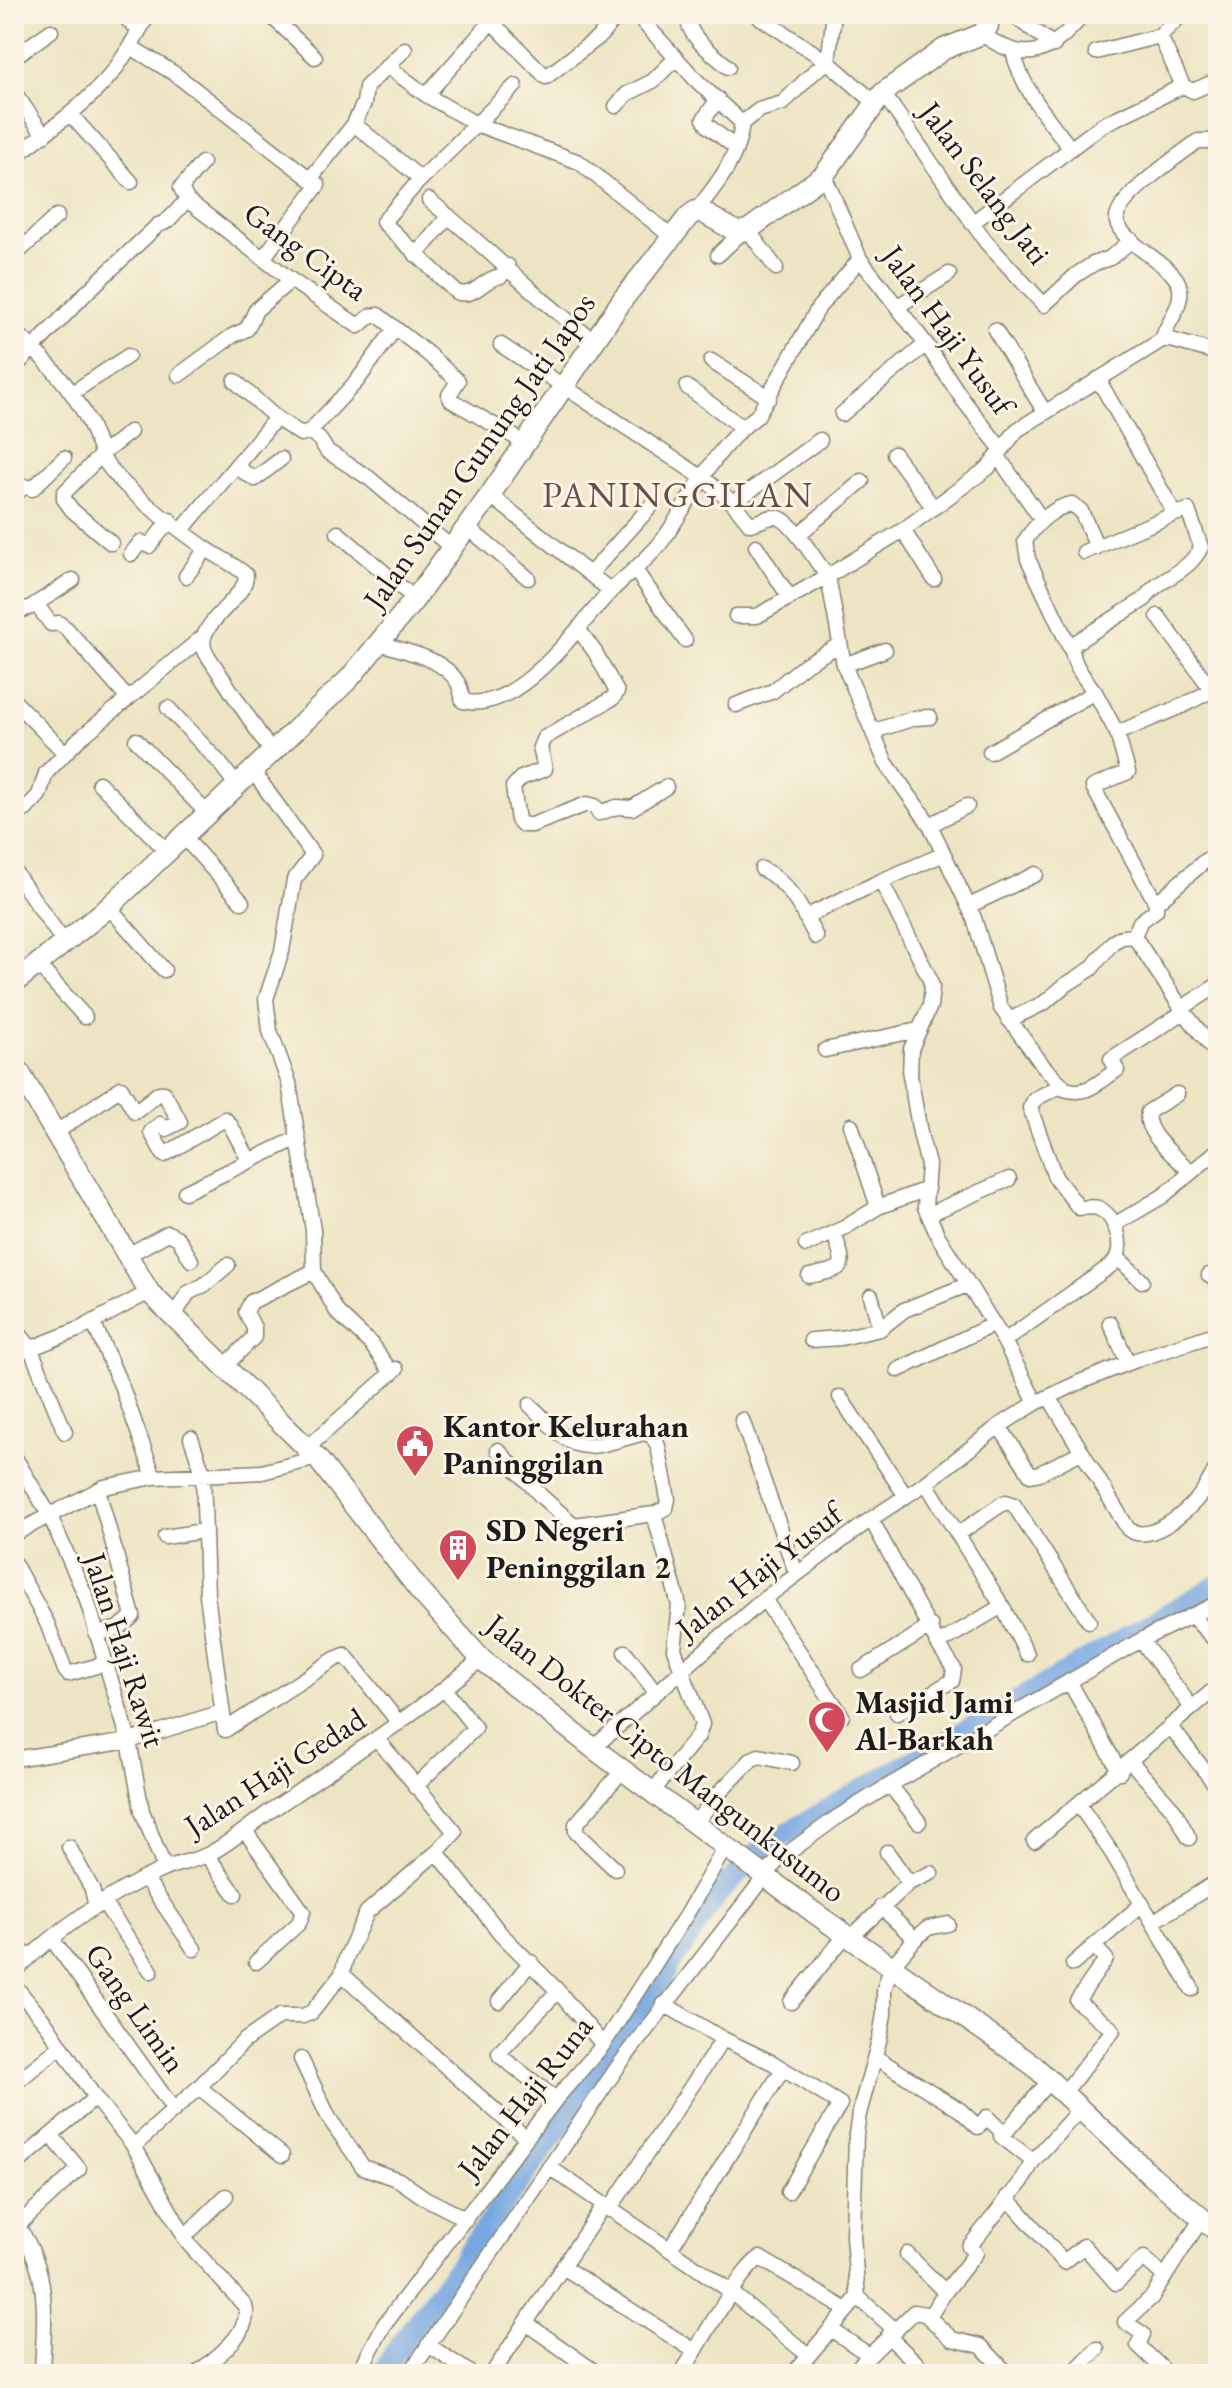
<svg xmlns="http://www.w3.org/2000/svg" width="1232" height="2388" font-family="'EB Garamond',serif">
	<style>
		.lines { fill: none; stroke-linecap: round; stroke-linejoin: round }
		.river { stroke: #77a7e1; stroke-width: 22 }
		.street-casing { stroke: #848070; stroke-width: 17 }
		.secondary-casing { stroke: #848070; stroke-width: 23 }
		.street { stroke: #fff; stroke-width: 14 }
		.secondary { stroke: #fff; stroke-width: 20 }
		.labels { text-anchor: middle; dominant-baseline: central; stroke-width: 6; stroke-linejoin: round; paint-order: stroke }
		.street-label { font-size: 32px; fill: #1c1c1c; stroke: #fcf5e5 }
		.poi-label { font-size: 32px; font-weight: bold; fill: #1c1c1c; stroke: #fcf5e5; text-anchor: start }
		.quarter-label { font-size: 36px; letter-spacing: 2px; fill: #654f4b; stroke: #fcf5e5 }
	</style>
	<rect width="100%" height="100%" fill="#fcf5e5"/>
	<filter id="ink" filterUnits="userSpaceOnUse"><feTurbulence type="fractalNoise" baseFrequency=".0125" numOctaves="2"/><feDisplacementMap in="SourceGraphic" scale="16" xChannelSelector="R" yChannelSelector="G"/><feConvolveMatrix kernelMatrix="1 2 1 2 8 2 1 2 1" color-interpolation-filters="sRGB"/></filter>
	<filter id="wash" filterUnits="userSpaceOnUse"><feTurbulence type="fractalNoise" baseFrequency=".006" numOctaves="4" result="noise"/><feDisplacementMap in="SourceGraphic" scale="32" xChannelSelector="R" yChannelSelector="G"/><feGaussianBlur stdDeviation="1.8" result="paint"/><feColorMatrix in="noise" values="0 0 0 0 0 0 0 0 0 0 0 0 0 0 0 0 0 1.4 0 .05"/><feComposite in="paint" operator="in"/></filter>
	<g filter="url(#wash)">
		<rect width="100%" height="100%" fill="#ede4c3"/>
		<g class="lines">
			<!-- river -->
			<path class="river" d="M383 2374 393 2355 592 2082 716 1895 767 1845 1218 1585"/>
		</g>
	</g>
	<g filter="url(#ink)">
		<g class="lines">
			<!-- street casing -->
			<g class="street-casing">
				<path id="street" d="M121 14 139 30
					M269 14 315 57
					M484 14 546 77 599 37 619 14
					M636 14 697 81 742 123
					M688 14C685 36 713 53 728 67
					M755 14 828 62 874 102
					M1011 14 1054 45
					M982 34C1028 67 1050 53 1084 14
					M1160 36 1183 86 1193 91 1218 80
					M131 47 175 74 318 185 264 257
					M1013 51C1021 88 1049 120 1071 149
					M1096 52 1160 36 1182 14
					M14 57 51 31
					M828 62 834 14
					M387 66 426 95 476 124 579 162 672 237
					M14 92 44 135
					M883 93 986 242 1044 305 1076 275 1093 264 1110 258 1132 240
					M426 95 492 21 501 14
					M718 99 704 119 708 126 735 147
					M616 106 627 94 653 81 676 58
					M70 114 131 182
					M742 123 759 110 783 103 815 71 828 62
					M354 124 421 179
					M14 157C49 130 85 106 113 72 127 54 137 33 149 14
					M202 163 181 188 187 200 291 280 358 326 371 316 378 315 427 353 458 381 449 395 451 400 525 443
					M824 175 860 259 926 344 963 400 1002 450
					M311 178 354 124 364 103 366 87 405 49
					M429 200C486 246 536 299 595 341
					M696 211C718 183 738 159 742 123
					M972 223 1102 125 1183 86
					M748 230 776 268
					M416 255 449 216
					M718 255 741 233
					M14 256 57 216
					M508 266 501 276C481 279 476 299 456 292L383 222 417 183 515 86
					M898 306 949 274
					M14 330C42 357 70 384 88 420 94 431 101 456 107 464 126 492 177 528 205 548 218 557 234 564 246 575 247 600 190 625 206 653L272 753
					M995 330 1044 411
					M1162 340C1166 324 1183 306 1180 288 1177 275 1166 268 1157 261 1145 251 1121 237 1117 222 1112 200 1181 154 1198 141H1209L1218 145
					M501 345 703 478 733 503 750 524C758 523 766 517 774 517 791 515 816 564 828 576
					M711 361 769 398
					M14 368 87 292 158 225C170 223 178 208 187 200
					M179 375 232 336 247 329 256 310 291 280
					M235 381 276 418 301 434 310 431 320 440 327 451 369 478 452 548
					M687 387 742 427
					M72 393 128 356
					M842 414 926 344
					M310 431 357 381 394 330
					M894 454 933 507
					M999 458 1042 520
					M236 467 255 479 281 459
					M14 495 25 486 32 489 64 458
					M490 495 611 591
					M733 503 820 440
					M467 527 528 578
					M182 530 276 418
					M903 530 934 579
					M338 533 415 599
					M798 535 862 481
					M111 543 72 510 64 499V493L103 453 130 432
					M756 546 790 598
					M1084 552 1175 514
					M131 554 141 542 149 546 170 520
					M635 570 685 640
					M590 574 652 505
					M186 576 206 549
					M828 576 844 665 886 763 930 825 974 918 1001 1008 1044 1067 1062 1085 1035 1099 1030 1108 1055 1177 1079 1208C1084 1208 1092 1206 1098 1208 1117 1216 1126 1249 1113 1264L1004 1341
					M36 604 51 624 59 623 67 629 128 699
					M14 613 31 607 73 580
					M736 616H757L828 576 903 530 988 468 1017 430 1162 340H1171L1218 353
					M1158 616 1212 690
					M579 630 595 652 617 692 613 698 544 738 540 747 545 769 521 778 513 787 518 820 523 825H532L587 804 595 806 599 813 617 807 632 808 666 787
					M380 643C405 652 443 657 458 683 461 688 461 695 463 701 518 715 577 627 609 593 627 574 650 559 665 537 694 495 714 447 757 416L819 307 860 259
					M1071 650 1028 559 1025 541C1035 525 1053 507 1072 504L1081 511 1097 547
					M844 665 885 650
					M1095 692 1117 733 1128 772 1093 787 1156 903V910L1140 922 1134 936 1184 1012 1218 1055
					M14 701 65 753
					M736 705 773 691 806 664 839 645
					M168 708 219 762 237 786
					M874 731 915 718 930 717
					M1117 733 1182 706 1218 687
					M136 740 208 814
					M990 752 1095 692C1085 679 1069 661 1073 644L1145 599C1155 579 1188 575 1201 547L1188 510 1175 514 1098 379
					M253 771 313 855 294 880 282 951 266 999 270 1031 289 1083 313 1230 314 1271 337 1312 371 1344 392 1373
					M99 783 168 852
					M14 815 26 809 39 795 46 773 78 740 204 636
					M930 825 967 806
					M184 837 242 902
					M944 854 881 881 929 977 932 987 930 1006 911 1049 910 1075 920 1133 928 1165 925 1207 938 1236 1004 1341 1036 1403
					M762 869C790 883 802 910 816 937
					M14 871 65 944
					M1156 903 1206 860
					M969 906 1036 874
					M109 907 164 970
					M805 917 881 881
					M38 965 85 1017
					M1182 1008 1218 985
					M1009 1020 1044 1003 1064 986 1091 969 1113 942 1122 937 1134 936
					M825 1050 918 1030
					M1061 1088C1086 1097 1096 1084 1117 1070L1111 1059 1184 1012
					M1177 1094 1148 1112C1143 1134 1177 1157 1191 1172
					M851 1125 878 1207
					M55 1133 121 1088 135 1112 159 1093H164L180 1122 166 1129 160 1124 151 1132 164 1155 225 1119 231 1126 249 1160
					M185 1192 298 1138
					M929 1214 1009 1179
					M1114 1225 1163 1196 1218 1150
					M806 1245 844 1228 878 1207 927 1189
					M128 1255 168 1233 178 1238 191 1260
					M1118 1258 1142 1281
					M1209 1275 1218 1281
					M809 1276C846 1268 847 1270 834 1234
					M871 1296 880 1329
					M174 1316 188 1293 204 1285 228 1265
					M93 1322 123 1390 154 1477
					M1110 1323 1128 1363
					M14 1327 30 1347 65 1432
					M811 1340 841 1338 880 1329 904 1310 967 1285
					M14 1355 82 1328 149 1292
					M225 1366 254 1337V1328L246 1312 251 1302 314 1271
					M898 1370 994 1324
					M840 1397 905 1495
					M1049 1397 1128 1529C1149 1545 1184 1514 1198 1498 1206 1488 1212 1476 1218 1465
					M742 1420 796 1573
					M999 1426 1031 1475 1040 1473 1081 1452
					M191 1438 203 1473 207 1595 225 1730 335 1659 345 1655 399 1723
					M307 1448 396 1369
					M498 1450 542 1497 574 1525 654 1514 666 1508 668 1499 658 1446 652 1436 644 1433C575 1452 581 1456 530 1405
					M14 1456 50 1516 86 1597 129 1741 142 1811 165 1869
					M926 1483 1002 1606 1027 1654
					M871 1519 938 1644 954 1669 952 1681 897 1713
					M14 1534 104 1487 154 1477 262 1472 317 1458
					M958 1534 1002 1504 1006 1502 1014 1505 1089 1621
					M165 1537 203 1531
					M14 1563 47 1623 65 1670 68 1674 107 1663
					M764 1599 842 1716
					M1192 1616 1214 1639
					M96 1634 119 1628 133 1616 98 1490
					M1141 1640 1192 1708 1211 1692 1218 1691
					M938 1644 1002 1606
					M625 1652 655 1691
					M861 1670 931 1626
					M1069 1681 1120 1772
					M1170 1726 1218 1788
					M593 1748 764 1599 871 1519 926 1483 999 1426 1036 1403 1080 1382 1136 1360 1218 1333
					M14 1759 129 1741 222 1712
					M1131 1762 1174 1810 1189 1838
					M890 1785 919 1822
					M415 1787 475 1728 445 1690
					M652 1792 698 1736 702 1724 674 1649 679 1605 654 1514
					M1079 1805 1112 1853 1192 1989
					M695 1823 720 1792 752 1759 759 1756 792 1763
					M245 1831 303 1912 299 1923 256 1962
					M1034 1841 1192 1708
					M69 1847 92 1889 96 1907
					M437 1852 500 1933 558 1991 603 2045
					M887 1852 909 1883
					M207 1855 235 1894
					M615 1869 576 1832V1824L623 1770
					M146 1879 194 1949
					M103 1902 151 1971
					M881 1907 915 1939
					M1153 1922 1218 1881
					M850 1938 909 1883 931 1873
					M52 1939 174 2110
					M14 1943 29 1958
					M1073 1964 1141 1905
					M14 1972C57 1930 108 1894 164 1869 178 1863 195 1861 209 1854 235 1840 255 1821 279 1805 348 1758 417 1713 481 1659
					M342 1974 526 2138
					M14 1985 48 2026 95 2098 134 2146 188 2243 245 2306C253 2332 214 2359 196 2374
					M499 2001 531 1962
					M791 2002 846 1935
					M664 2004 723 2039 773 2063 840 2104 788 2192
					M875 2057 960 2110 978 2127 987 2117 1004 2134 1050 2080
					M301 2059 329 2118 363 2167 399 2180 425 2198 466 2219
					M14 2084 61 2046
					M199 2087 282 2155
					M1064 2093 1113 2030 1077 2001 1106 1959 1095 1947
					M556 2099 500 2056 499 2053 558 1991
					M1004 2134 1001 2136 1033 2161
					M134 2146 199 2087 244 2041 280 2016H303L312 2012 342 1974 346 1958 367 1912 437 1852 455 1832 377 1739
					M14 2166 95 2098
					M549 2167 726 2288
					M1007 2197 1064 2262 1084 2246 1116 2283 1144 2258 1165 2277
					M609 2210 723 2039
					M14 2222C52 2269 44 2317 42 2374
					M17 2226 79 2169 51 2135
					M184 2237 226 2196
					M670 2249 783 2069
					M907 2254 945 2292
					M563 2267 690 2348
					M732 2293 808 2355
					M858 2297 894 2329
					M929 2317 945 2292 976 2253 969 2247 1022 2181 1033 2161 1080 2109
					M527 2324 598 2374
					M832 2330 869 2355
					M888 2336 927 2373
					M428 2345 472 2374
					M358 2374 384 2325 556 2099 603 2045 686 1915 726 1846
					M409 2374 619 2065 777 1861 836 1818 883 1789 1141 1640 1218 1603
					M492 2374 603 2206
					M681 2374C698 2349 739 2270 760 2258L847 2310
					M793 2374 858 2297 853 2237 856 2134 859 2114 880 2037 884 2014V1990L891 1967 915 1939 928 1928 948 1924
					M851 2374 914 2312 925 2314 952 2339 981 2346 1008 2374
					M1072 2374 1097 2349
					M1168 2374 1138 2345 1143 2334 1125 2322 1152 2297 1202 2218"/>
			</g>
			<!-- secondary casing -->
			<g class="secondary-casing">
				<path id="secondary" d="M14 983 109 907 349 679 415 599 490 495 623 299 689 216 696 211 702 212 737 232 748 230 824 175 883 93 944 49 982 34 988 26V14
					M14 1063 149 1292 317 1458 420 1591 481 1659 593 1748 816 1914 1033 2065 1153 2177 1218 2232"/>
			</g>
			<!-- street -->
			<use href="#street" class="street"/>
			<!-- secondary -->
			<use href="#secondary" class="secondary"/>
		</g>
	</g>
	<!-- icons -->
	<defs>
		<g id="civic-pin" transform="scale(2)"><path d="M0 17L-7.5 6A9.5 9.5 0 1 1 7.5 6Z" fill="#d1495b" stroke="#fcf5e5"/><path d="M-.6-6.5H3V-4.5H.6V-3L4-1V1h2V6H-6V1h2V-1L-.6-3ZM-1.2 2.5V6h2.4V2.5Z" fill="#fff"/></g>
		<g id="building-pin" transform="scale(2)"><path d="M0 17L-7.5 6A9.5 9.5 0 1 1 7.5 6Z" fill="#d1495b" stroke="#fcf5e5"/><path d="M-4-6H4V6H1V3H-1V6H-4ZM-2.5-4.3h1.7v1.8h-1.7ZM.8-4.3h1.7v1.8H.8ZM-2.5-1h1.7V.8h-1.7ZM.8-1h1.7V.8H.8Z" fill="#fff"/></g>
		<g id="mosque-pin" transform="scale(2)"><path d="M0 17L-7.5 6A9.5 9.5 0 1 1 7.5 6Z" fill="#d1495b" stroke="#fcf5e5"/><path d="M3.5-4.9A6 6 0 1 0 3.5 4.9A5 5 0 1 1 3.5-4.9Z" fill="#fff"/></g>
	</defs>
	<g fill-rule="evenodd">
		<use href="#civic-pin" x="415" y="1444"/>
		<use href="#building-pin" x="458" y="1548"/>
		<use href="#mosque-pin" x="827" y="1720"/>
	</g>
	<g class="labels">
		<!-- street labels -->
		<g class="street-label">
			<text transform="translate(985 183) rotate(53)">Jalan Selang Jati</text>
			<text transform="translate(306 251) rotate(36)">Gang Cipta</text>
			<text transform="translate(948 330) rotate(54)">Jalan Haji Yusuf</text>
			<text transform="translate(479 451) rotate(-55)">Jalan Sunan Gunung Jati Japos</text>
			<text transform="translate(759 1571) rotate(-38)">Jalan Haji Yusuf</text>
			<text transform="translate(125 1650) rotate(72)">Jalan Haji Rawit</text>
			<text transform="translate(666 1758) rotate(38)">Jalan Dokter Cipto Mangunkusumo</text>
			<text transform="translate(275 1772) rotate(-33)">Jalan Haji Gedad</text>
			<text transform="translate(136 2008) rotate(55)">Gang Limin</text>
			<text transform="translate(525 2097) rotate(-52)">Jalan Haji Runa</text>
		</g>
		<!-- poi labels -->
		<g class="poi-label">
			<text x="443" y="1426">Kantor Kelurahan<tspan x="443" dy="37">Paninggilan</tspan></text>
			<text x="486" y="1530">SD Negeri<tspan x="486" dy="37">Peninggilan 2</tspan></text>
			<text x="855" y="1702">Masjid Jami<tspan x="855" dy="37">Al-Barkah</tspan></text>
		</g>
		<!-- quarter labels -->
		<g class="quarter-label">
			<text x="678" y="494">PANINGGILAN</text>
		</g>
	</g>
	<!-- margin -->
	<rect width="1232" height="2388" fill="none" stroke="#fcf5e5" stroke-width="48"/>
</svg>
